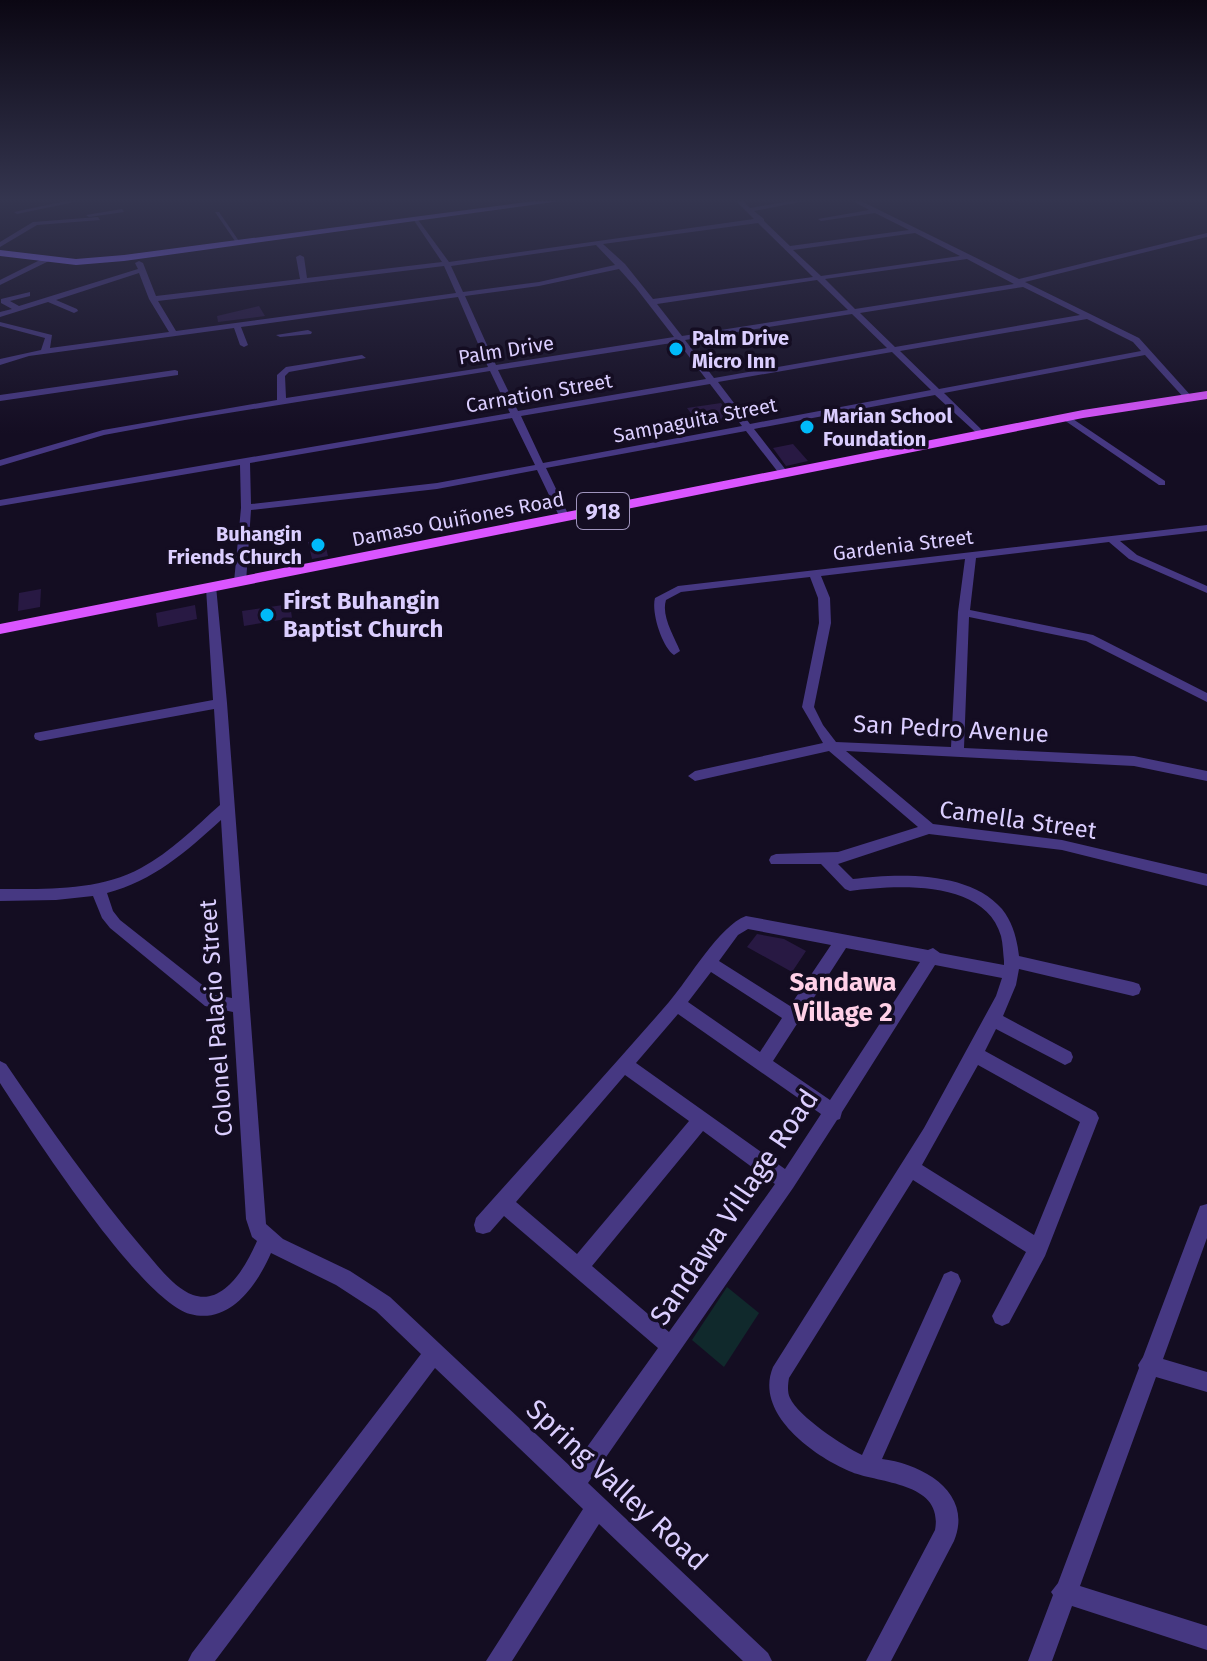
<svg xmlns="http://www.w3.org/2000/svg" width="1207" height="1661" font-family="'Fira Sans',sans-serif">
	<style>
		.green { fill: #10292c }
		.building { fill: #281943 }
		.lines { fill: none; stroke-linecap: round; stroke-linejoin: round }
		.street { fill: #463882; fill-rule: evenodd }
		.secondary { fill: #8165ff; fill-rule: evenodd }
		.primary { fill: #da55ff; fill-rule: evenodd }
		.poi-dot { fill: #00baf9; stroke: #140d22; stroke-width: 3 }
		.labels { text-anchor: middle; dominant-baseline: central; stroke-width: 7; stroke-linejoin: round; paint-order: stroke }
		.far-poi-label { font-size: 20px; font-weight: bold; fill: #dbceff; stroke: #140d22; text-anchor: start }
		.far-street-label { font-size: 20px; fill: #dbceff; stroke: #140d22 }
		.shield { fill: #140d22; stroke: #9f94bd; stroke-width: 2 }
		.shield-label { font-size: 22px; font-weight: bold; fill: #dbceff }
		.poi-label { font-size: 24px; font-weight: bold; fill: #dbceff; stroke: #140d22; text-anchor: start }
		.street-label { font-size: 24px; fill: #dbceff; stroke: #140d22 }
		.neighbourhood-label { font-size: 26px; font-weight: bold; fill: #ffd0e7; stroke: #140d22 }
		.near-street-label { font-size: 28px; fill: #dbceff; stroke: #140d22 }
	</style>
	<rect width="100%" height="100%" fill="#140d22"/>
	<!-- green -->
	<path class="green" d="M727 1287 759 1313 724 1367 692 1340Z"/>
	<!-- building -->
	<path class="building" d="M259 306 265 316 218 322 217 316Z
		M721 403 733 419 699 424 687 408Z
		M793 444 808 461 786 466 773 448Z
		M324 539 328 556 312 559 308 542Z
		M41 589 40 607 18 611 19 593Z
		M290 604 292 618 244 626 242 611Z
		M195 605 197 619 158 627 156 613Z
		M757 934 784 939 806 951 792 972 747 947Z"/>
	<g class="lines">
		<!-- street -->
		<path class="street" d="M66 201H79L17 214 14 212Z
			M736 201H743L750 208 791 201H805L754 211 764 219V221L790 246 909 230 875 213 821 221 818 219 869 210 853 201H861L1019 279 1207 233V237L1025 282 1139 338 1193 398 1186 400 1145 355 944 393 985 433 987 435 982 438 935 395 754 429 789 474 784 477 781 476 746 431 546 468 570 518 565 521 560 518 537 470 437 489 251 510 246 582 240 585 234 582 241 508 240 465 0 506V500L510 413 490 371 185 420 104 435 0 466V460L103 430 277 400V375L286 367 362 355 366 358 289 372 285 376 286 398 488 367 458 297 241 327 248 345 244 347 240 345 234 328 29 356 0 365V359L41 350 45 338 0 326V322L52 335 50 348 169 332 149 299 139 273 56 300 77 309 78 311 74 313 48 302 0 317V312L12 309 1 303V299L30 292V296L10 301 19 306 138 269 135 263 139 261 143 263 156 296 300 279 296 257 300 255 304 257 307 278 442 262 413 219 416 217 449 262 754 219ZM758 223 813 277 653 299 625 264 603 244ZM915 233 960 256 821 276 793 250ZM596 245 615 265 539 282 463 292 451 266ZM967 259 1014 284 855 309 825 279ZM444 266 456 293 176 331 158 301ZM619 269 636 288 674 337 496 365 465 296 539 286ZM817 280 848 310 682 336 657 304ZM1023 287 1080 315 895 347 860 313ZM852 314 887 348 714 378 685 340ZM1087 319 1133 342 1141 351 939 389 900 351ZM678 342 706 379 518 411 498 370ZM892 352 931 390 750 424 718 382ZM710 384 742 426 543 463 521 416ZM512 418 535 465 437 483 251 504 250 463Z
			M122 209 124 212 89 217 86 215Z
			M215 212H219L241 244H237Z
			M98 217 100 220 37 225 0 247V242L33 222Z
			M46 257 53 259 0 285V280Z
			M308 330 312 332 311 334 280 337 276 335Z
			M175 370 178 371V375L0 401V395Z
			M1067 415 1165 481V485H1159L1064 420 1062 418Z
			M1207 525V531L1120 541 1137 555 1207 586V593L1129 559 1109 542 976 558 970 610 1093 635 1207 693V702L1086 641 969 617 964 748 1134 756 1207 771V781L1134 766 846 751 933 824 1062 840 1207 874V886L1062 850 929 834 838 864 853 879C898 873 970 871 1002 909 1013 923 1017 939 1019 956L1133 982 1139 984 1141 989 1139 994 1133 996 1019 969 1016 985 1003 1016 1071 1052 1073 1057 1071 1062 1065 1065 996 1029 985 1051 1096 1112 1099 1118 1045 1256 1009 1323 1002 1326 995 1323 992 1316 1026 1252 913 1180 789 1378C788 1384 787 1392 790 1398 798 1416 843 1446 862 1455L944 1274 951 1271 958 1274 961 1281 882 1459C922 1464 974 1492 954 1541L891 1661H866L935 1530C944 1481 878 1484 849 1471 812 1455 754 1413 773 1367L924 1128 996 996 1002 978 935 965 842 1112 840 1119 837 1120 793 1188 588 1483 768 1653 772 1661H743L599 1524 512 1661H486L583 1509 435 1368 215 1661H188L192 1653 421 1354 376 1311 336 1285 271 1253C257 1285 230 1325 190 1314 141 1301 31 1131 0 1083V1061L6 1064C49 1127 94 1191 144 1250 157 1265 174 1288 193 1295 225 1306 247 1264 257 1241L252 1237 246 1219 233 1012 205 1006 110 928 102 918 93 896 56 900 0 901V889C47 889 99 891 141 868 171 852 195 827 220 805L214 709 40 741 35 739 34 736 35 733 213 700 206 588 212 585 216 586 227 703 266 1224 283 1239 350 1271 390 1297 572 1468 658 1348 504 1216 490 1232 483 1234 476 1232 474 1225 476 1218C540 1146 606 1075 669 1002 689 979 719 926 746 916L928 950 933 948 940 953 1004 965V961C1003 953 1003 944 1001 936 985 879 895 885 850 891L845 889 821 864H771L769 860 771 856 776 854 838 852 918 827 829 751 695 781 688 776 695 771 823 743 802 707 819 623 818 598 810 577 681 592 666 600C661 616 674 636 680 651L674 655C662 647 651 612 655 598L678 586ZM965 559 958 612 951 747 836 742 823 725 814 707 831 623 830 598 821 576ZM221 820 232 998 215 995 120 920 113 911 107 893C153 881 186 852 221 820ZM748 929 831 945 790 1006 719 961 738 935ZM846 948 920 962 830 1100 773 1061ZM711 972 782 1018 760 1052 688 1002ZM678 1014 821 1114 785 1169 636 1063ZM978 1065 1080 1122 1034 1235 922 1165ZM625 1075 689 1121 577 1254 516 1202ZM703 1131 775 1184 669 1332 592 1266Z
			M1207 1204V1238L1163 1359 1207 1372V1392L1156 1377 1080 1586 1207 1626V1650L1072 1606 1052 1661H1028L1053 1595 1051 1592 1058 1583 1139 1368 1138 1365 1143 1357 1200 1206Z"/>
		<!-- secondary -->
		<path class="secondary" d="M534 201H560L124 261 76 265 0 256V250L76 259 124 255Z"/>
		<!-- primary -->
		<path class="primary" d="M1207 391V399L1083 418 0 634V624L1083 410Z"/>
	</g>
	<!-- sky -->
	<linearGradient id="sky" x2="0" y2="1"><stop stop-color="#0b0713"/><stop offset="0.46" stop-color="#34354f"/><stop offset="1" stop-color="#34354f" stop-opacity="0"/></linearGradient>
	<rect width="1207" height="434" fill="url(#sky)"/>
	<!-- markers -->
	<g class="poi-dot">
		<circle cx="676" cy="349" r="8"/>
		<circle cx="807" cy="427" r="8"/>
		<circle cx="318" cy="545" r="8"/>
		<circle cx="267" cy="615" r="8"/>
	</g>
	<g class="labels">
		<!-- far-poi labels -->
		<g class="far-poi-label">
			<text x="692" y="338">Palm Drive<tspan x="692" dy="23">Micro Inn</tspan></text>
			<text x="823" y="416">Marian School<tspan x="823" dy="23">Foundation</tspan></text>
			<text x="302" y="534" text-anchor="end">Buhangin<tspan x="302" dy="23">Friends Church</tspan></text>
		</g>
		<!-- far-street labels -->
		<g class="far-street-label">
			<text transform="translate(506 350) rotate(-9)">Palm Drive</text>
			<text transform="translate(539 393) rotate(-10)">Carnation Street</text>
			<text transform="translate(695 420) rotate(-11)">Sampaguita Street</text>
			<text transform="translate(458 519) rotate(-11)">Damaso Quiñones Road</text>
			<text transform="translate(903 545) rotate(-7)">Gardenia Street</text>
		</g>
		<!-- shield labels -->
		<rect class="shield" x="577" y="493" width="52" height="36" rx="6"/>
		<g class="shield-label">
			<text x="603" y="511">918</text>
		</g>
		<!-- poi labels -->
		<g class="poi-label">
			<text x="283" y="601">First Buhangin<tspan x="283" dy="28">Baptist Church</tspan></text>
		</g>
		<!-- street labels -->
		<g class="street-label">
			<text transform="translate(951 729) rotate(3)">San Pedro Avenue</text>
			<text transform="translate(1018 820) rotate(8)">Camella Street</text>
			<text transform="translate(216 1018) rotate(-94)">Colonel Palacio Street</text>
		</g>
		<!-- neighbourhood labels -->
		<g class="neighbourhood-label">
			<text x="843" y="982">Sandawa<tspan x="843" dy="30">Village 2</tspan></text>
		</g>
		<!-- near-street labels -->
		<g class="near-street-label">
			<text transform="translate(734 1207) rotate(-56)">Sandawa Village Road</text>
			<text transform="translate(617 1485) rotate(43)">Spring Valley Road</text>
		</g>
	</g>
</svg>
